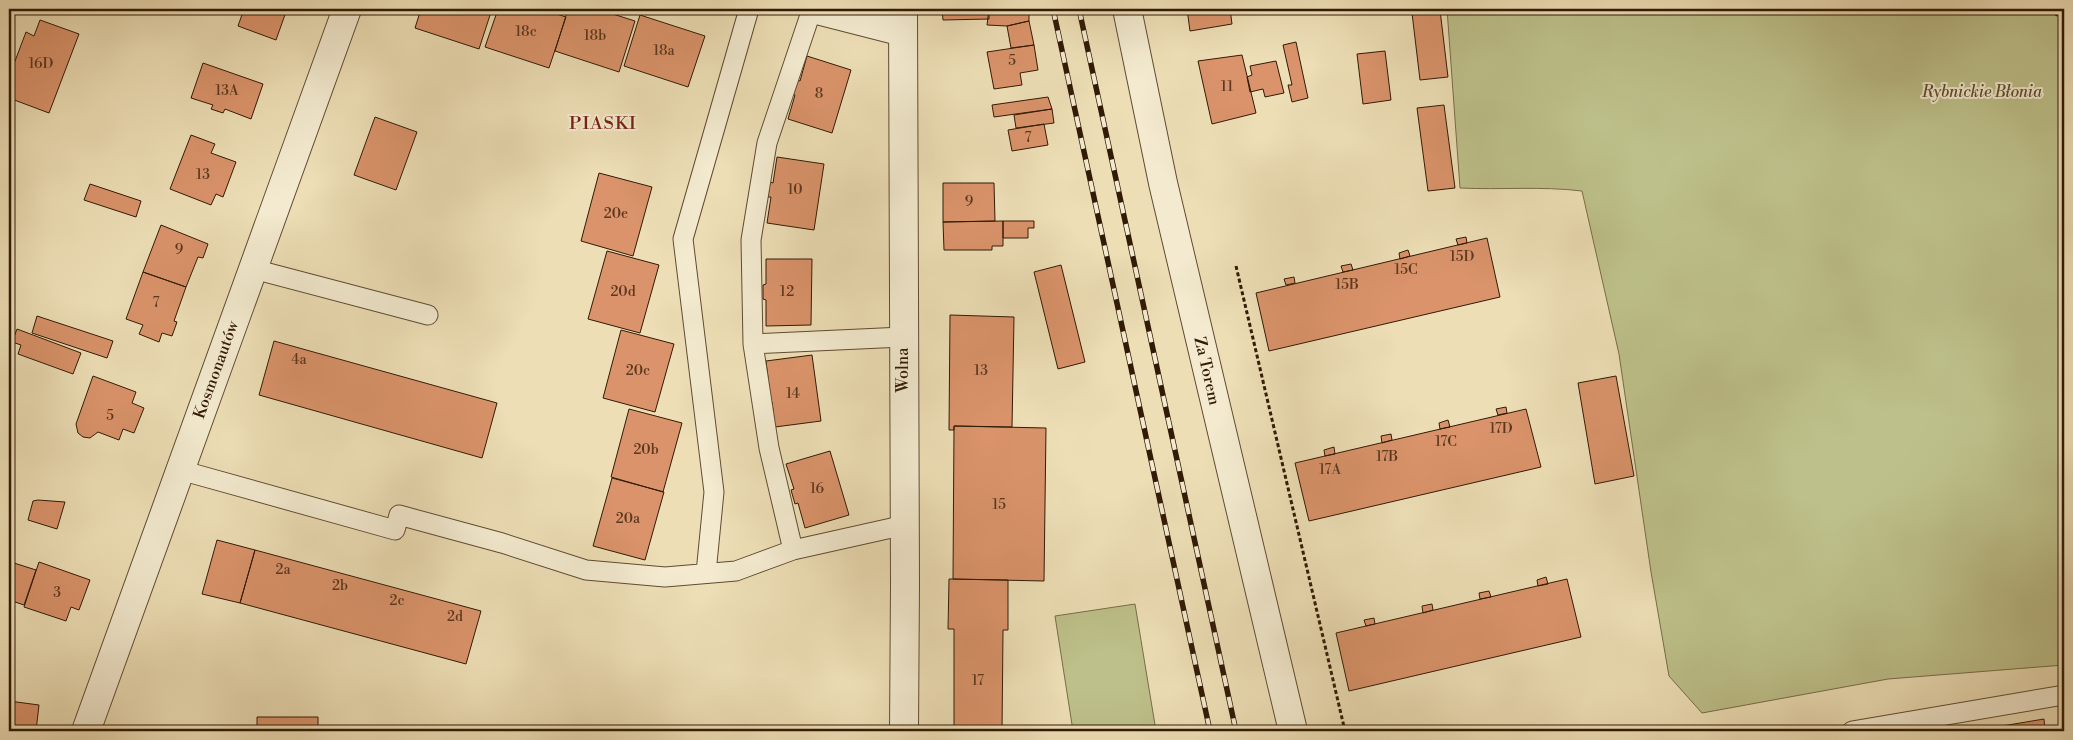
<svg xmlns="http://www.w3.org/2000/svg" width="2073" height="740" font-family="'Libre Bodoni',serif">
	<style>
		.green { fill: #bdc08a; stroke: #776d48 }
		.building { fill: #da936a; stroke: #311a06 }
		.lines { fill: none; stroke-linecap: round; stroke-linejoin: round }
		.service-casing { stroke: #604b32; stroke-width: 21 }
		.minor-casing { stroke: #604b32; stroke-width: 30 }
		.path { stroke: #311a06; stroke-width: 3; stroke-dasharray: 4 2.5; stroke-linecap: butt }
		.service { stroke: #f3eacf; stroke-width: 19 }
		.minor { stroke: #f3eacf; stroke-width: 28 }
		.rail-casing { stroke: #311a06; stroke-width: 5.5 }
		.rail { stroke: #f3eacf; stroke-width: 4; stroke-dasharray: 11; stroke-linecap: butt }
		.labels { text-anchor: middle; dominant-baseline: central; stroke-width: 4; stroke-linejoin: round; paint-order: stroke }
		.number-label { font-size: 14px; fill: #5b381f }
		.park-label { font-size: 16px; font-style: italic; fill: #5b4c2e; stroke: #f3eacf }
		.street-label { font-size: 16px; fill: #311a06; stroke: #f3eacf }
		.neighbourhood-label { font-size: 18px; letter-spacing: 1px; fill: #7a1f14; stroke: #f3eacf }
	</style>
	<rect width="100%" height="100%" fill="#eddeb5"/>
	<filter id="stains"><feTurbulence type="fractalNoise" baseFrequency=".004" numOctaves="4"/><feColorMatrix values="0 0 0 0 .2 0 0 0 0 .09 0 0 0 0 .02 0 0 0 .5 -.17"/></filter>
	<radialGradient id="worn" r=".72"><stop offset=".6" stop-color="#630" stop-opacity="0"/><stop offset="1" stop-color="#630" stop-opacity=".3"/></radialGradient>
	<!-- green -->
	<path class="green" d="M1447 9H2064V665L1888 679 1702 713 1669 676 1651 572 1619 354 1582 191C1541 186 1501 190 1460 188Z
		M1135 604 1156 731H1073L1055 616Z"/>
	<!-- building -->
	<path class="building" d="M244 9H287L276 40 238 26Z
		M421 9H492L479 49 415 28Z
		M498 9H541L566 17 549 68 485 47Z
		M568 9H597L635 21 619 72 555 51Z
		M942 9H989V19L943 20Z
		M989 9H1029V21L1007 26 987 25Z
		M1187 9H1230L1232 24 1190 31Z
		M1440 10 1448 77 1420 80 1412 13Z
		M640 15 705 36 688 87 624 66Z
		M40 20 79 34 49 113 9 98V77L26 32 34 36Z
		M1029 21 1034 45 1011 48 1007 26Z
		M1296 42 1308 98 1292 102 1288 85H1292L1283 45Z
		M1034 45 1038 70 1020 73 1022 85 994 89 987 52Z
		M1385 51 1391 100 1363 104 1357 54Z
		M1242 55 1256 113 1212 124 1198 61Z
		M807 56 851 70 832 133 788 119 795 95 793 94 797 80 800 81Z
		M1276 61 1284 93 1265 97 1263 89 1250 92 1247 77 1252 75 1250 66Z
		M203 63 263 84 251 119 225 109 223 113 211 109 213 105 191 98Z
		M1048 97 1052 109 994 117 992 105Z
		M1444 105 1455 188 1428 191 1417 108Z
		M1052 109 1054 123 1016 128 1014 115Z
		M375 117 417 132 396 190 354 175Z
		M1044 124 1048 145 1012 151 1008 130Z
		M191 135 215 144 211 153 236 162 223 197 216 194 211 205 170 189Z
		M777 157 824 164 814 230 767 223 771 197H768L770 182 773 183Z
		M599 173 652 187 633 256 581 241Z
		M943 183H994L995 221 943 222Z
		M90 184 141 201 136 217 84 200Z
		M1003 221H1034V228H1028V238H1003Z
		M1003 221V246H992V250H944L943 222Z
		M161 225 208 244 203 258 198 257 186 287 143 272Z
		M9 234 14 237 9 248Z
		M1466 237 1467 243 1458 245 1456 239Z
		M1487 238 1500 297 1269 351 1256 293Z
		M1408 250 1410 256 1400 259 1399 253Z
		M607 251 659 265 640 333 588 319Z
		M766 259H812L811 325 766 326V300L763 299V285L766 284Z
		M1351 264 1353 270 1343 272 1341 266Z
		M1061 265 1085 362 1058 369 1034 272Z
		M143 272 186 287 174 321 177 322 172 336 162 333 159 342 139 334 143 325 126 319Z
		M1294 277 1295 283 1286 285 1284 279Z
		M950 315 1014 317 1012 427 954 426V430H949Z
		M37 316 113 341 107 358 32 333Z
		M17 329 81 353 73 374 18 354 21 345 12 342Z
		M621 330 674 344 655 412 603 398Z
		M274 341 497 403 482 458 259 395Z
		M812 355 821 421 775 427 772 402H769L767 387H769L766 361Z
		M93 376 136 392 132 403 144 408 134 433 123 429 119 440 98 432 90 438 83 437 78 433 76 424Z
		M1616 376 1634 476 1595 484 1578 383Z
		M1506 407 1507 413 1498 415 1496 409Z
		M629 409 682 423 663 492 611 477Z
		M1526 409 1541 467 1309 521 1295 463Z
		M1448 420 1450 427 1440 429 1439 423Z
		M954 426 1046 428 1044 581 953 579Z
		M1391 434 1392 440 1382 443 1381 436Z
		M1334 447 1335 454 1325 456 1324 450Z
		M830 451 849 515 805 528 798 503 795 504 791 490 794 489 786 464Z
		M612 478 664 492 645 560 593 546Z
		M38 500 65 502 57 529 28 520 33 501Z
		M217 540 255 550 240 603 202 594Z
		M255 550 481 611 466 664 240 603Z
		M39 562 90 580 79 610 71 607 66 621 24 607Z
		M14 563 36 570 24 605 9 600V579Z
		M1546 577 1548 584 1538 586 1537 580Z
		M949 579 1008 580V630H1003L1002 731H954V629H948Z
		M1567 579 1581 637 1349 691 1336 633Z
		M1489 591 1491 597 1480 599 1479 593Z
		M1432 604 1433 610 1423 613 1422 606Z
		M1374 618 1375 624 1366 626 1364 620Z
		M9 701 39 705 36 731H9Z
		M257 717H318V731H257Z
		M2044 719 2045 731H1984V729Z"/>
	<g class="lines">
		<!-- service casing -->
		<g class="service-casing">
			<path id="service" d="M812 9 767 143 751 240 753 344 903 337
				M253 269 428 315
				M753 344 769 448 793 550 905 525
				M180 470 395 530 399 515 502 543 586 570 665 577 736 571 793 550
				M706 573 714 492 683 239 749 9
				M1852 731 2064 695"/>
		</g>
		<!-- minor casing -->
		<g class="minor-casing">
			<path id="minor" d="M813 9 903 32
				M903 9 905 584 904 731
				M1127 9 1163 183 1293 731
				M86 731 347 9"/>
		</g>
		<!-- path -->
		<path class="path" d="M2049 9 2064 20
			M1236 266 1345 731"/>
		<!-- service -->
		<use href="#service" class="service"/>
		<!-- minor -->
		<use href="#minor" class="minor"/>
		<!-- rail casing -->
		<g class="rail-casing">
			<path id="rail" d="M1053 9 1210 731
				M1079 9 1236 731"/>
		</g>
		<!-- rail -->
		<use href="#rail" class="rail"/>
	</g>
	<g class="labels">
		<!-- number labels -->
		<g class="number-label">
			<text x="526" y="32">18c</text>
			<text x="595" y="36">18b</text>
			<text x="664" y="51">18a</text>
			<text x="1012" y="61">5</text>
			<text x="41" y="64">16D</text>
			<text x="1227" y="87">11</text>
			<text x="227" y="91">13A</text>
			<text x="819" y="94">8</text>
			<text x="1028" y="138">7</text>
			<text x="203" y="175">13</text>
			<text x="795" y="190">10</text>
			<text x="969" y="202">9</text>
			<text x="616" y="214">20e</text>
			<text x="179" y="250">9</text>
			<text x="1462" y="257">15D</text>
			<text x="1406" y="270">15C</text>
			<text x="1347" y="285">15B</text>
			<text x="623" y="292">20d</text>
			<text x="787" y="292">12</text>
			<text x="156" y="303">7</text>
			<text x="299" y="360">4a</text>
			<text x="638" y="371">20c</text>
			<text x="981" y="371">13</text>
			<text x="793" y="394">14</text>
			<text x="110" y="416">5</text>
			<text x="1501" y="429">17D</text>
			<text x="1446" y="442">17C</text>
			<text x="646" y="450">20b</text>
			<text x="1387" y="457">17B</text>
			<text x="1330" y="470">17A</text>
			<text x="817" y="489">16</text>
			<text x="999" y="505">15</text>
			<text x="628" y="519">20a</text>
			<text x="283" y="570">2a</text>
			<text x="340" y="586">2b</text>
			<text x="57" y="593">3</text>
			<text x="397" y="601">2c</text>
			<text x="455" y="617">2d</text>
			<text x="978" y="681">17</text>
		</g>
		<!-- park labels -->
		<g class="park-label">
			<text x="1982" y="92">Rybnickie Błonia</text>
		</g>
		<!-- street labels -->
		<g class="street-label">
			<text transform="translate(216 370) rotate(-70)">Kosmonautów</text>
			<text transform="translate(903 370) rotate(-90)">Wolna</text>
			<text transform="translate(1207 371) rotate(77)">Za Torem</text>
		</g>
		<!-- neighbourhood labels -->
		<g class="neighbourhood-label">
			<text x="603" y="123">PIASKI</text>
		</g>
	</g>
	<!-- margin -->
	<rect width="2073" height="740" fill="none" stroke="#eddeb5" stroke-width="30"/>
	<rect x="10" y="10" width="2053" height="720" fill="none" stroke="#311a06" stroke-width="2.5"/>
	<rect x="15" y="15" width="2043" height="710" fill="none" stroke="#311a06"/>
	<rect width="100%" height="100%" filter="url(#stains)"/>
	<rect width="100%" height="100%" fill="url(#worn)"/>
</svg>
